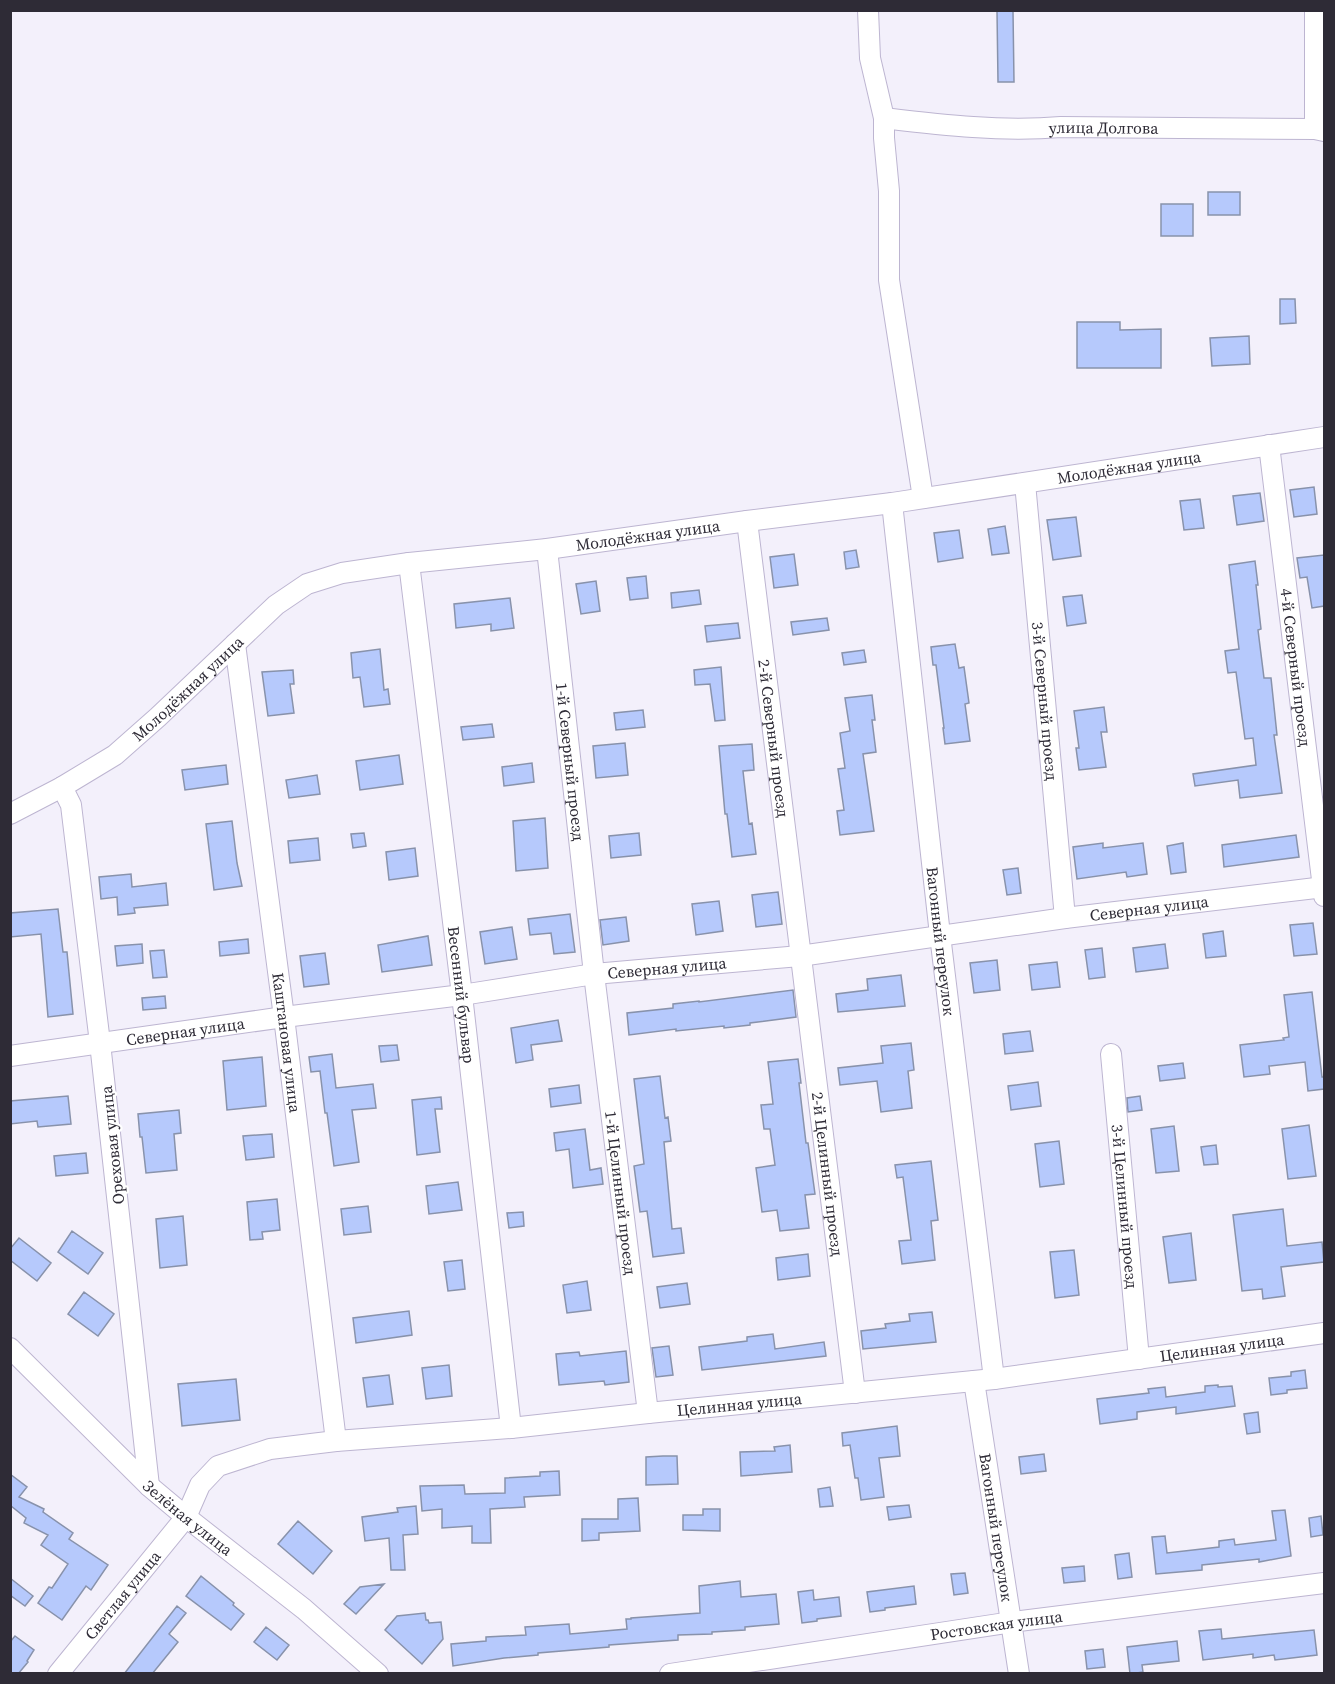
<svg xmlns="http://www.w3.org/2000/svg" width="1335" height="1684" font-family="'Source Serif 4',serif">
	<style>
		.building { fill: #b6c9fc; stroke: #8892ab; stroke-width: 1.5 }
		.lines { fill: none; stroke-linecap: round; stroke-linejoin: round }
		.minor-casing { stroke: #bdb5d1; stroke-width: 22 }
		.minor { stroke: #fff; stroke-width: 20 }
		.labels { text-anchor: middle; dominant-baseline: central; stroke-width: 4.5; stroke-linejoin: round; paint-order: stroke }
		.street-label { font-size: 16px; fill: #2e2b36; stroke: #fff }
	</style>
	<rect width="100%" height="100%" fill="#f3f0fb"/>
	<!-- building -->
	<path class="building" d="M997 11H1013L1014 82H998Z
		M1208 192H1240V215H1208Z
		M1161 204H1193V236H1161Z
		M1280 299H1295L1296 323 1280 324Z
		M1077 322H1120V330L1161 329V368H1077Z
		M1249 336 1250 364 1212 366 1210 338Z
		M1314 487 1317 514 1294 517 1290 490Z
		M1260 493 1264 521 1237 525 1233 496Z
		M1200 499 1204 528 1184 530 1180 501Z
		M1076 517 1081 556 1053 560 1047 520Z
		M1005 526 1009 553 992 555 988 529Z
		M959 530 963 558 938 562 934 533Z
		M856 550 859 567 846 569 844 552Z
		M794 554 798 585 774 588 770 557Z
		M1324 555V606L1312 608 1307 577 1300 578 1297 558Z
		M1255 561 1258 585H1256L1261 629 1258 630 1264 678H1271L1277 735H1274L1282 793 1240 798 1238 780 1195 786 1193 774 1256 765 1253 738 1245 739 1236 672 1228 673 1225 651 1239 649 1229 565Z
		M646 576 648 598 630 600 627 578Z
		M596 581 600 611 581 614 576 584Z
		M699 590 701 604 672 608 671 593Z
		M1082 595 1086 623 1067 626 1063 597Z
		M510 598 514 628 491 631V624L456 628 454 604Z
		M827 618 829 630 793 635 791 622Z
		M738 623 740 638 707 642 705 626Z
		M955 644 959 668 964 667 969 703 965 704 970 741 945 744 943 728H944L936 665H933L931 647Z
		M380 649 384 690 388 689 390 704 364 707 360 677 353 678 351 653Z
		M864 650 866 662 844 665 842 653Z
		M721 667 725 720 715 721 710 684 695 685 694 670Z
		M293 670 294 684H290L294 713 268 716 262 672Z
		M872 695 875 720H872L876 752 863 754 874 831 840 835 837 811 844 810 838 769 845 768 840 733 850 731 845 698Z
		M1104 707 1107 732H1101L1106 767 1079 770 1076 748H1079L1074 711Z
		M643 710 645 727 616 730 614 713Z
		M492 724 494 737 463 740 461 727Z
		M625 743 628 775 596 778 593 746Z
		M752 744 754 770 743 771 749 824 752 823 756 854 732 857 727 814H725L719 746Z
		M399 755 403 784 360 790 356 761Z
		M532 763 534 782 504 786 502 767Z
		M226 765 228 784 185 790 182 770Z
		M317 775 320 794 289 798 286 780Z
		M545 818 548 868 516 871 513 821Z
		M232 821 237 863 242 886 214 890 206 824Z
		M364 833 366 846 353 848 351 834Z
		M639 833 641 855 611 858 609 836Z
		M1296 835 1299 857 1224 867 1222 845Z
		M318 838 320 860 290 863 288 841Z
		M1103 843V848L1143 843 1147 874 1127 877 1126 872 1077 879 1073 847Z
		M1183 843 1186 872 1171 874 1167 846Z
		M415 848 418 876 389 880 386 852Z
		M1018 868 1021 893 1007 895 1003 870Z
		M131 874 132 887 166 883 168 905 134 908 135 913 118 915 117 897 101 899 99 877Z
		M778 892 782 924 756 927 752 895Z
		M719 901 723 931 696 935 692 904Z
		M58 909 63 952H67L73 1014 48 1017 41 934 10 937V913Z
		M570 914 575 952 554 954 551 933 530 935 528 919Z
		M626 917 629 941 603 945 600 920Z
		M1313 923 1317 954 1294 956 1290 925Z
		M512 927 517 959 485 964 480 932Z
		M1223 931 1226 956 1206 958 1203 934Z
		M428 936 432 965 382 972 378 945Z
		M248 939 249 953 220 956 219 942Z
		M142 944 143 963 117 966 115 946Z
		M1165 944 1168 968 1136 972 1133 948Z
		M1102 948 1105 977 1089 979 1085 950Z
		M164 950 167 977 153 978 150 951Z
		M325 953 329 984 304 987 300 956Z
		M997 960 1000 990 974 993 970 963Z
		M1057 962 1060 987 1032 990 1029 965Z
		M901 975 905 1006 838 1012 836 994 868 990 867 979Z
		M793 990 796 1017 750 1023V1025L724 1028V1026L676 1031V1029L629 1035 627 1013 673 1008V1004L699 1001V1002Z
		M1312 992 1322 1077H1324V1089L1308 1091 1305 1062 1269 1066 1270 1074 1244 1077 1240 1045 1284 1040 1283 1038 1289 1037 1284 995Z
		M165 996 166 1008 143 1010 142 998Z
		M558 1020 562 1041 531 1045 533 1060 516 1063 511 1028Z
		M1030 1031 1033 1051 1005 1054 1003 1034Z
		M911 1043 914 1070 908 1071 912 1108 881 1112 877 1081 840 1085 838 1068 883 1063 881 1046Z
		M397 1045 399 1060 381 1062 379 1046Z
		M332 1054 336 1088 373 1084 376 1108 352 1110 359 1162 334 1166 327 1113H325L320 1071 311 1072 309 1057Z
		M262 1057 266 1106 227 1110 223 1061Z
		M798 1059 801 1083H799L806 1143H808L815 1194 805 1195 809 1228 780 1231 777 1210 762 1212 756 1168 775 1165 770 1129H764L761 1105 773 1104 768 1062Z
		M1183 1063 1185 1078 1160 1081 1158 1066Z
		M660 1076 665 1118 668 1117 671 1141 664 1142 672 1229 681 1228 684 1253 653 1257 647 1211 640 1212 634 1166 644 1164 634 1079Z
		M1038 1082 1041 1106 1011 1110 1008 1086Z
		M579 1085 581 1103 551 1107 549 1089Z
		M68 1096 71 1124 38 1127 37 1121 10 1124V1101Z
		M1140 1096 1142 1110 1128 1112 1127 1098Z
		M441 1097 442 1109H435L440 1152 417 1155 412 1100Z
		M179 1110 181 1133 174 1134 177 1170 146 1173 142 1137H140L138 1114Z
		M1309 1125 1316 1176 1288 1179 1282 1129Z
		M1174 1126 1179 1171 1156 1173 1151 1129Z
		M585 1129 590 1170 601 1168 603 1184 573 1188 569 1149 556 1151 554 1133Z
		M272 1134 274 1157 246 1160 243 1136Z
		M1059 1141 1064 1184 1040 1187 1035 1144Z
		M1216 1145 1218 1164 1204 1165 1201 1147Z
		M86 1153 88 1173 56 1176 54 1156Z
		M931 1161 938 1220 931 1221 935 1260 902 1264 899 1241 911 1240 903 1177 897 1178 895 1165Z
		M458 1182 462 1210 429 1214 426 1186Z
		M277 1199 280 1230 262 1232 263 1239 250 1240 247 1202Z
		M368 1206 371 1232 344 1235 341 1209Z
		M1283 1209 1287 1246 1322 1242 1324 1262 1281 1267 1285 1296 1263 1299 1262 1289 1242 1291 1233 1215Z
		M523 1212 524 1226 509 1228 507 1213Z
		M183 1216 187 1265 160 1268 156 1219Z
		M72 1231 103 1253 88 1274 58 1252Z
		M1191 1233 1196 1280 1169 1283 1163 1237Z
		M19 1238 51 1263 37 1281 10 1260V1249Z
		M1074 1250 1079 1295 1055 1298 1050 1252Z
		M808 1254 810 1276 778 1280 776 1258Z
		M462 1260 465 1289 448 1291 444 1262Z
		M587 1281 591 1310 567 1313 563 1285Z
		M687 1283 690 1304 660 1308 657 1287Z
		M84 1292 114 1314 98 1336 68 1314Z
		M409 1311 412 1335 356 1343 353 1318Z
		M932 1312 936 1342 863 1349 861 1331 886 1328 885 1324 910 1321 909 1314Z
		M773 1334 775 1349 824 1342 826 1356 702 1370 699 1347 747 1341V1337Z
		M669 1346 673 1375 656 1377 652 1348Z
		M626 1351 629 1382 605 1385 604 1381 559 1385 556 1354 579 1352 580 1356Z
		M449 1365 452 1396 426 1399 422 1368Z
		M1305 1370 1307 1388 1287 1390V1393L1271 1395 1269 1378 1291 1376V1372Z
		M389 1375 393 1404 367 1407 363 1378Z
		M236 1379 240 1420 182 1426 178 1384Z
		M1218 1385V1387L1232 1386 1235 1406 1176 1414V1407L1137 1412V1419L1100 1424 1097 1399 1149 1393 1148 1389 1165 1387 1166 1397 1205 1392V1386Z
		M1258 1412 1260 1432 1247 1434 1244 1414Z
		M897 1426 900 1456 879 1458 884 1497 861 1500 858 1478H855L850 1445 843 1446 842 1433Z
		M790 1445 792 1472 741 1476 740 1452 775 1451 774 1447Z
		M1044 1454 1046 1471 1021 1474 1019 1457Z
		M663 1456H677L678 1484 646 1485V1457Z
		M559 1471 560 1495 524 1497 525 1507 490 1509 491 1543H472V1526L442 1528V1509L422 1511 420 1486 464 1485 465 1494 505 1493V1478L540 1476V1472Z
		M10 1474 27 1487 19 1497 44 1509 43 1512 73 1533 69 1539 108 1565 91 1590 86 1586 62 1620 38 1603 49 1587 52 1588 68 1564 41 1545 48 1535 24 1523 26 1518 11 1506 10 1507Z
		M830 1487 833 1506 820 1507 818 1489Z
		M638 1498 640 1531 599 1533V1540L582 1541V1519H618V1499Z
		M909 1505 911 1517 889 1520 887 1507Z
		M416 1506 418 1534 403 1535 405 1570H391L389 1538 365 1541 362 1517 398 1512 397 1508Z
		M703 1509H720V1531L683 1530V1515H703Z
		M1285 1510 1291 1556 1259 1562V1559L1202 1565V1570L1156 1574 1152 1537 1165 1536 1167 1553 1219 1547V1541L1234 1539 1235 1545 1276 1540 1272 1511Z
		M1321 1516 1323 1535 1311 1537 1309 1518Z
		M298 1521 332 1551 313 1574 278 1544Z
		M1129 1553 1132 1577 1118 1579 1115 1555Z
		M1084 1566 1085 1581 1064 1583 1062 1568Z
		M965 1573 968 1593 954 1595 951 1574Z
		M201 1576 234 1603 233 1605 244 1614 231 1630 186 1596Z
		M10 1578 33 1596 25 1606 10 1595Z
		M740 1581 741 1597 776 1594 779 1624 745 1627V1630L712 1632V1634L678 1635V1640L609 1645V1647L538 1653V1655L504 1658 453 1666 451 1644 486 1641V1637L526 1635 525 1627 569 1624 570 1634 627 1629 626 1619H631V1618L700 1613 699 1586Z
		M384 1584 356 1614 344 1604 360 1587Z
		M914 1586 916 1604 885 1608V1610L870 1612 867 1592Z
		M813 1590 814 1600 839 1597 841 1616 817 1619V1621L802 1623 798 1592Z
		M177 1606 186 1613 169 1634 178 1642 152 1674H124Z
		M425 1613 426 1620H428L429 1623 441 1622 443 1639 422 1664 385 1630 397 1616Z
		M266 1627 289 1645 277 1660 254 1642Z
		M1221 1629 1222 1639 1314 1630 1317 1655 1275 1660 1274 1655 1253 1658V1654L1203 1660 1199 1631Z
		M15 1636 34 1650 27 1661 28 1662 18 1674H10V1642Z
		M1177 1641 1179 1661 1142 1665 1143 1672 1130 1674 1127 1647Z
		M1103 1649 1105 1667 1087 1669 1085 1651Z"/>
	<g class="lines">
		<!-- minor casing -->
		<g class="minor-casing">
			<g id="minor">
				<path d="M868 10 870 58 884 118V138L889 191V280L923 498"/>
				<path id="s1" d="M884 118C943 125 1001 132 1061 127L1315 129 1324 131"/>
				<path d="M1315 129V10"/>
				<path id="s2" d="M1269 445 1324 896"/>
				<path id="s3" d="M1025 483 1065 918"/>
				<path id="s4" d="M892 503 940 935 994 1379"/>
				<path id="s5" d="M747 521 855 1393"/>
				<path id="s6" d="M547 549 594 974 648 1413"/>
				<path id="s7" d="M409 563 462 995 511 1428"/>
				<path id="s8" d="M235 644 284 1017 336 1441"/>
				<path d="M10 814 62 787"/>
				<path id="s9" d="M1111 1054 1139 1359"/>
				<path id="s10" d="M10 1056 284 1017 462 995 594 974 800 956 1065 918 1324 887"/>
				<path id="s11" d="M10 1348 149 1486 186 1517 304 1609 378 1674"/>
				<path id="s12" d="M974 1381 1019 1674"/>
				<path id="s13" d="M149 1486 100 1043 71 805 62 787 115 755 158 717 276 605 307 584 342 573 409 563 547 549 747 521 892 503 1324 437"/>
				<path id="s14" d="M58 1674 186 1517 200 1485 218 1466 270 1449 336 1441 511 1428 648 1413 994 1379 1324 1333"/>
				<path id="s15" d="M670 1674 1012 1622 1324 1583"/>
			</g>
		</g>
		<!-- minor -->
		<use href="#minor" class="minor"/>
	</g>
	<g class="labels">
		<!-- street labels -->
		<g class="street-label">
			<text stroke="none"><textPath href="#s1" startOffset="220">улица Долгова</textPath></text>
			<text stroke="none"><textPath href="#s13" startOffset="1856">Молодёжная улица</textPath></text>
			<text stroke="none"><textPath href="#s13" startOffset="1370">Молодёжная улица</textPath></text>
			<text stroke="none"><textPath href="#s2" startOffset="224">4-й Северный проезд</textPath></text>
			<text stroke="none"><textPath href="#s13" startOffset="866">Молодёжная улица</textPath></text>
			<text stroke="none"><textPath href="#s3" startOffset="219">3-й Северный проезд</textPath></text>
			<text stroke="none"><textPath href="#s5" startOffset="219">2-й Северный проезд</textPath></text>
			<text stroke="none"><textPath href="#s6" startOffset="214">1-й Северный проезд</textPath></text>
			<text stroke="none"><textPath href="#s10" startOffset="1149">Северная улица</textPath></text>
			<text stroke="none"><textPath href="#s4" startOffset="441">Вагонный переулок</textPath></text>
			<text stroke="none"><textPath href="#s10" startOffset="663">Северная улица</textPath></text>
			<text stroke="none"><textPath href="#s7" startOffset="435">Весенний бульвар</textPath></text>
			<text stroke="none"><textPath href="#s10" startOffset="177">Северная улица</textPath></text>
			<text stroke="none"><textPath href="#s8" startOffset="402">Каштановая улица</textPath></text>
			<text transform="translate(112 1145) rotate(-96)">Ореховая улица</text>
			<text stroke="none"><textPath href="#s5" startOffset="658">2-й Целинный проезд</textPath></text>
			<text stroke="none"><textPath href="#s6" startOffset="648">1-й Целинный проезд</textPath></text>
			<text stroke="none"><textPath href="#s9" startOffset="153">3-й Целинный проезд</textPath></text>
			<text stroke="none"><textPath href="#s14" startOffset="1276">Целинная улица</textPath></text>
			<text stroke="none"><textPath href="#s14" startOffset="790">Целинная улица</textPath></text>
			<text stroke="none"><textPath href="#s11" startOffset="246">Зелёная улица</textPath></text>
			<text stroke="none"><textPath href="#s12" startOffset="148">Вагонный переулок</textPath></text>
			<text stroke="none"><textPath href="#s14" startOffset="102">Светлая улица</textPath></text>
			<text stroke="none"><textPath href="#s15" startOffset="330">Ростовская улица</textPath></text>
		</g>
	</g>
	<!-- border -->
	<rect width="1335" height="1684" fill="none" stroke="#2e2b36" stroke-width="24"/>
</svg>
